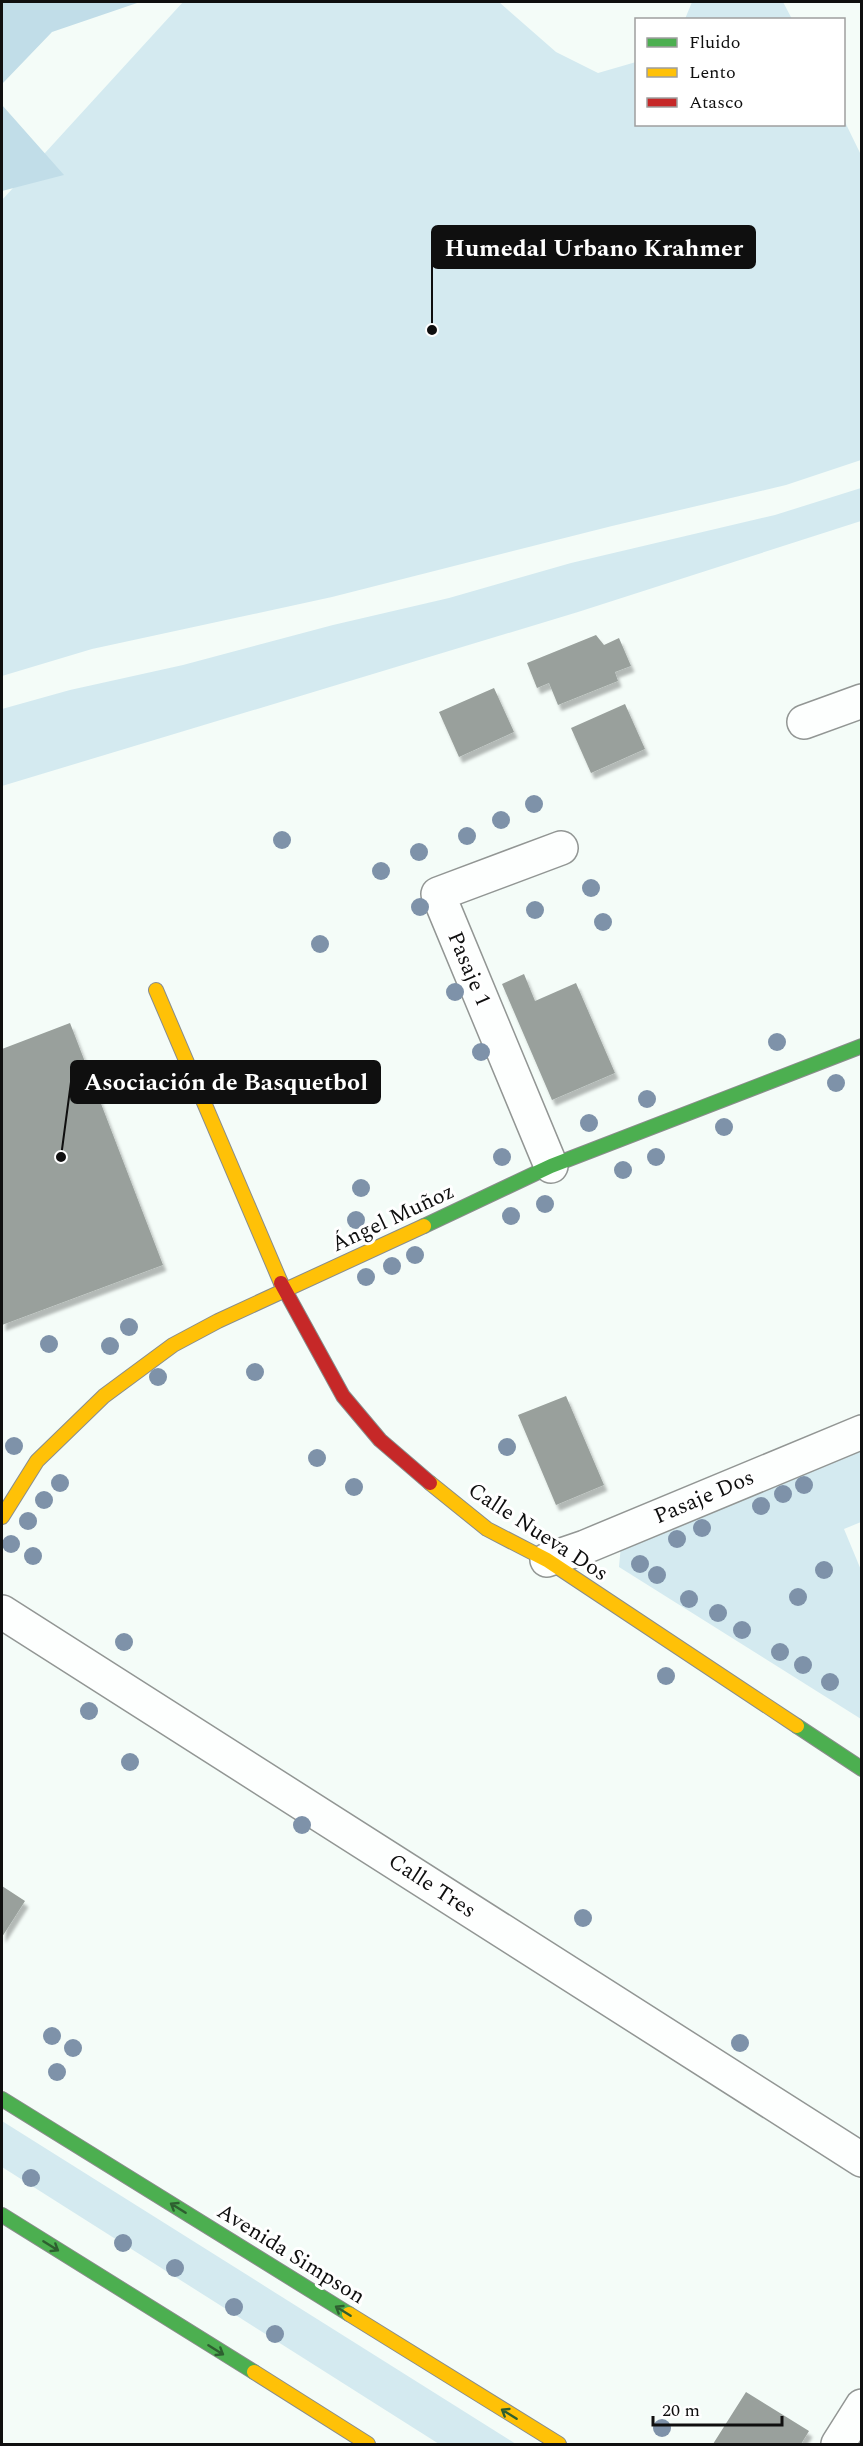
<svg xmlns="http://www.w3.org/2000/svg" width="863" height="2446" font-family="Spectral,serif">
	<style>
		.green { fill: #d4eaf0 }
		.forest { fill: #c1dde8 }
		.building { fill: #99a09c; filter: url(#shadow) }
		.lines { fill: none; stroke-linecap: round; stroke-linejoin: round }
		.street-casing { stroke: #929694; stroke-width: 36 }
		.fast-casing { stroke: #898c8b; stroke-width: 16 }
		.slow-casing { stroke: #898c8b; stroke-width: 16 }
		.jam-casing { stroke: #898c8b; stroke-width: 16 }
		.street { stroke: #fdfffe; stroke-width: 33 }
		.fast { stroke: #4caf50; stroke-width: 14 }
		.slow { stroke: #ffc107; stroke-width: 14 }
		.jam { stroke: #c62828; stroke-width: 14 }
		.tree { fill: #7e92a9 }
		.oneway { stroke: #2e5f30 }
		.labels { text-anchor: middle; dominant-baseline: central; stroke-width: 6; stroke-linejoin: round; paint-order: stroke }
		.street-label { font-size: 22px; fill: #0f0f0f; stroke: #fff }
		.leader { fill: none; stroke: #0f0f0f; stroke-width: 2 }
		.callout-dot { fill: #0f0f0f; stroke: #fff; stroke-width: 2 }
		.callout { fill: #0f0f0f; stroke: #0f0f0f; stroke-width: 2 }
		.callout-label { font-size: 24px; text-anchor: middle; font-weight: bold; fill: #fff }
	</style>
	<defs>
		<filter id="shadow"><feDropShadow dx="3.5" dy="6" stdDeviation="1.5" flood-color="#0004"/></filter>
	</defs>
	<rect width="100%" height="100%" fill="#f4fcf8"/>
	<!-- green -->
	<path class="green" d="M183 2H499L556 52 598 73 636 62V124H844V120L861 155V460L786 485 612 526 332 597 92 649 2 676V200Z
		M692 2H783L792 19H685Z
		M861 488V521L578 612 2 786V709L70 690 183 665 333 625 449 598 571 563 775 515Z
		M861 1444V1522L844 1529 861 1570V1719L619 1567 621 1545Z
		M2 2121 516 2444H439L2 2167Z"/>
	<!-- forest -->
	<path class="forest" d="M2 2H140L52 32 2 84Z
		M2 105 64 175 2 191Z"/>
	<!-- building -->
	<path class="building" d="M596 635 604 645 619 638 631 666 615 672 618 681 558 705 549 683 537 688 527 663Z
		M494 688 514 732 459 757 439 712Z
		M625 704 645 749 591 773 571 728Z
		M524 974 535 1001 576 983 615 1073 552 1100 502 984Z
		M70 1023 163 1265 2 1325V1049Z
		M566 1396 604 1485 556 1505 518 1415Z
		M2 1886 25 1901 2 1937Z
		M746 2392 809 2431 801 2444H713Z"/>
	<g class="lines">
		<!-- street casing -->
		<g class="street-casing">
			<path id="street" d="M804 722 862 701
				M551 1166 438 894 561 848
				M547 1560 585 1547 862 1432
				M2 1612 862 2160
				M838 2444 862 2406"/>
		</g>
		<!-- fast casing -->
		<g class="fast-casing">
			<path id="fast" d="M424 1226 551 1166 862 1046
				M797 1726 862 1769
				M2 2099 349 2314
				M2 2215 254 2372"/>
		</g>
		<!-- slow casing -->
		<g class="slow-casing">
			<path id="slow" d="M156 990 281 1283
				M430 1483 487 1529 547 1560 797 1726
				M2 1517 37 1461 104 1396 173 1345 218 1321 424 1226
				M349 2314 559 2444
				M254 2372 368 2444"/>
		</g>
		<!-- jam casing -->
		<g class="jam-casing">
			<path id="jam" d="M281 1283 343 1396 380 1440 430 1483"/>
		</g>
		<!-- street -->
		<use href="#street" class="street"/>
		<!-- fast -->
		<use href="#fast" class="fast"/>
		<!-- slow -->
		<use href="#slow" class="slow"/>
		<!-- jam -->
		<use href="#jam" class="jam"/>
	</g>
	<!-- trees -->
	<g class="tree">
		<circle cx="534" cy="804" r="9"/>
		<circle cx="501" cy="820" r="9"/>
		<circle cx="467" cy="836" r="9"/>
		<circle cx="282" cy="840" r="9"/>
		<circle cx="419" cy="852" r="9"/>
		<circle cx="381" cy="871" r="9"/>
		<circle cx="591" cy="888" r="9"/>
		<circle cx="420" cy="907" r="9"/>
		<circle cx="535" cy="910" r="9"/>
		<circle cx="603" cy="922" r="9"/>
		<circle cx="320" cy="944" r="9"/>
		<circle cx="455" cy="992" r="9"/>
		<circle cx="777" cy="1042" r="9"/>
		<circle cx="481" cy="1052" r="9"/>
		<circle cx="836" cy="1083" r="9"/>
		<circle cx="647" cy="1099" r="9"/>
		<circle cx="589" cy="1123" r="9"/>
		<circle cx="724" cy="1127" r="9"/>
		<circle cx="502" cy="1157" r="9"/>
		<circle cx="656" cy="1157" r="9"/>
		<circle cx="623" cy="1170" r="9"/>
		<circle cx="361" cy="1188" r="9"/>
		<circle cx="545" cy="1204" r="9"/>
		<circle cx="511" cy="1216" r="9"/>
		<circle cx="356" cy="1220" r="9"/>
		<circle cx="415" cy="1255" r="9"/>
		<circle cx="392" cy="1266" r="9"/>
		<circle cx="366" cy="1277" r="9"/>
		<circle cx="129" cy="1327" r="9"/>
		<circle cx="49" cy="1344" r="9"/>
		<circle cx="110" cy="1346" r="9"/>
		<circle cx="255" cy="1372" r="9"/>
		<circle cx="158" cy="1377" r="9"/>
		<circle cx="14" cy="1446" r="9"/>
		<circle cx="507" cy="1447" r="9"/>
		<circle cx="317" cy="1458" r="9"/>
		<circle cx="60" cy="1483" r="9"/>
		<circle cx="804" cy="1485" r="9"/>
		<circle cx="354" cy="1487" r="9"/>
		<circle cx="783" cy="1494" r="9"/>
		<circle cx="44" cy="1500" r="9"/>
		<circle cx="761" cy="1506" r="9"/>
		<circle cx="28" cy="1521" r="9"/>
		<circle cx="702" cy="1528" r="9"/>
		<circle cx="677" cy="1539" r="9"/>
		<circle cx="11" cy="1544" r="9"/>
		<circle cx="33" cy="1556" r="9"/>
		<circle cx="640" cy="1564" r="9"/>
		<circle cx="824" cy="1570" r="9"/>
		<circle cx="657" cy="1575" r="9"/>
		<circle cx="798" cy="1597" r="9"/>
		<circle cx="689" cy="1599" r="9"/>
		<circle cx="718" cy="1613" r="9"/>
		<circle cx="742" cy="1630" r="9"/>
		<circle cx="124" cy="1642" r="9"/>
		<circle cx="780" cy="1652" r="9"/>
		<circle cx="803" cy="1665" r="9"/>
		<circle cx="666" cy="1676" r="9"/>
		<circle cx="830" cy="1682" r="9"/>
		<circle cx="89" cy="1711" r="9"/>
		<circle cx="130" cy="1762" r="9"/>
		<circle cx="302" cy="1825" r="9"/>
		<circle cx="583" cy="1918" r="9"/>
		<circle cx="52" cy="2036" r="9"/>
		<circle cx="740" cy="2043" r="9"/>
		<circle cx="73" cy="2048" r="9"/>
		<circle cx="57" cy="2072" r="9"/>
		<circle cx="31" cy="2178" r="9"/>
		<circle cx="123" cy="2243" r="9"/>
		<circle cx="175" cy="2268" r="9"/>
		<circle cx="234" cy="2307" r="9"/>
		<circle cx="275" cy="2334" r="9"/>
		<circle cx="662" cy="2428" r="9"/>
	</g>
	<!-- one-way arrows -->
	<defs><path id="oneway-shaft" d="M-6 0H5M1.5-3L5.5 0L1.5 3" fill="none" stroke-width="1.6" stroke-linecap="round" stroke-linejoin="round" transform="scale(1.5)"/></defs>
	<g class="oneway">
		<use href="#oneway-shaft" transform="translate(178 2208) rotate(-148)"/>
		<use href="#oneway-shaft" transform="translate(51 2246) rotate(32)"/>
		<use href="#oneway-shaft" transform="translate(343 2311) rotate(-148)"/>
		<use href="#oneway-shaft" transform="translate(216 2350) rotate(32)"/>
		<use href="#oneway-shaft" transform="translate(509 2414) rotate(-148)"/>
	</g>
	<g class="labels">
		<!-- street labels -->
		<g class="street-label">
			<text transform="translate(469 969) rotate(67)">Pasaje 1</text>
			<text transform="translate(393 1218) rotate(-25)">Ángel Muñoz</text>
			<text transform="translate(704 1497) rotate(-23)">Pasaje Dos</text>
			<text transform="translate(538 1532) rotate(33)">Calle Nueva Dos</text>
			<text transform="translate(432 1886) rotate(33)">Calle Tres</text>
			<text transform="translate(291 2254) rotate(32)">Avenida Simpson</text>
		</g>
	</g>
	<!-- callouts -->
	<path class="leader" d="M432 330L432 247M61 1157L71 1082"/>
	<g class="callout-dot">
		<circle cx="432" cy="330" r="6"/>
		<circle cx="61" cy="1157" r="6"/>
	</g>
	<g class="callout">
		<rect x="432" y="226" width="323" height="42" rx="6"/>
		<rect x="71" y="1061" width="309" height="42" rx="6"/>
	</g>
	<g class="callout-label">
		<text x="594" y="256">Humedal Urbano Krahmer</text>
		<text x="226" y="1090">Asociación de Basquetbol</text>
	</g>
	<!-- border -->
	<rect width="863" height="2446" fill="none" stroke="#0f0f0f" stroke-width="6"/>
	<!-- legend -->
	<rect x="635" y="18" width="210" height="108" fill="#ffffff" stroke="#9f9f9f" stroke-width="1.5"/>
	<rect x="647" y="38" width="30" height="9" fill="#4caf50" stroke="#9f9f9f" stroke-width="1.5"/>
	<text x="689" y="48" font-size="18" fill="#0f0f0f">Fluido</text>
	<rect x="647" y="68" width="30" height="9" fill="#ffc107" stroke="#9f9f9f" stroke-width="1.5"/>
	<text x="689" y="78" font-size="18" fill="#0f0f0f">Lento</text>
	<rect x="647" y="98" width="30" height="9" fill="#c62828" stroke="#9f9f9f" stroke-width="1.5"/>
	<text x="689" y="108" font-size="18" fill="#0f0f0f">Atasco</text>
	<!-- scale -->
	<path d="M653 2416v9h129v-9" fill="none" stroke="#0f0f0f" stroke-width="3"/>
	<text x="662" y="2416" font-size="18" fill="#0f0f0f" stroke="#ffffff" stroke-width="4.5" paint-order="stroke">20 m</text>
</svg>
